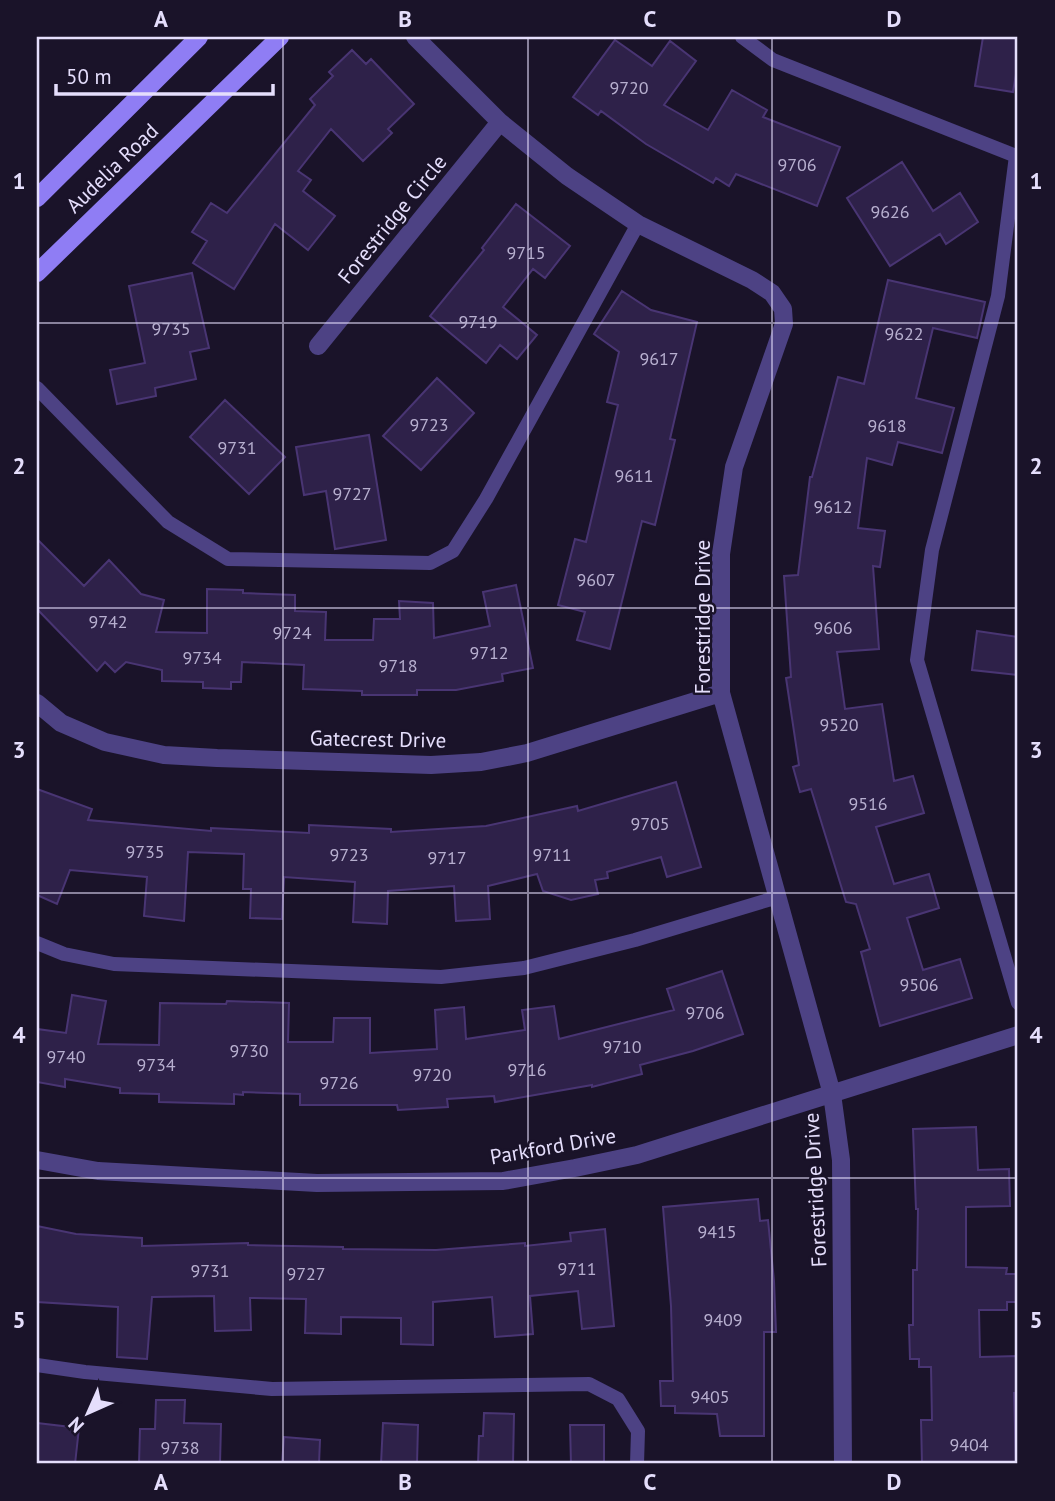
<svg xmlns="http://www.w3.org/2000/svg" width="1055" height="1501" font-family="'PT Sans',sans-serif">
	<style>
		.building { fill: #2e2149; stroke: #493573; stroke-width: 2 }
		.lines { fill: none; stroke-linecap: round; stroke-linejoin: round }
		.service { stroke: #4d4284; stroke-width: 14 }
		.minor { stroke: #4d4284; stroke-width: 18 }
		.secondary { stroke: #8f7df4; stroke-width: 18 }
		.grid { fill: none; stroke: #e5defc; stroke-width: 2; stroke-opacity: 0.55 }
		.labels { text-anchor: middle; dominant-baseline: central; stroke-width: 5; stroke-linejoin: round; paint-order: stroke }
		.number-label { font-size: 18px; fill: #b7afcf }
		.street-label { font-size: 21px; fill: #e5defc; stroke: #1a1329 }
		.neatline { fill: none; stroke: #e5defc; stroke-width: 2.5 }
		.grid-label { font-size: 23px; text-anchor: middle; font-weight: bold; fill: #e5defc }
	</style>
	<rect width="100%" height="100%" fill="#1a1329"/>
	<!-- building -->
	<path class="building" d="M983 37H1018V62L1013 92 975 86Z
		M615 40 652 66 670 41 696 61 664 105 708 130 732 90 767 110 763 117 840 147 817 206 736 174 729 186 716 178 713 183 646 144 601 111 598 115 573 97Z
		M352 50 366 64 371 59 414 104 388 129 392 133 363 161 331 129 298 171 311 180 303 191 335 216 308 250 275 224 234 289 193 263 207 241 192 232 211 203 227 213 315 105 310 99 333 76 329 72Z
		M902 162 933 211 960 193 978 222 946 244 940 234 890 266 847 198Z
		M516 204 570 246 545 278 533 269 503 307 537 335 517 359 500 345 486 363 430 316 484 250 482 248Z
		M192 273 209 348 190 352 196 379 155 388 156 396 117 404 110 370 145 363 129 286Z
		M888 280 985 302 977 338 933 328 916 398 954 408 942 453 898 442 892 465 867 458 858 528 885 531 880 567 873 566 879 649 837 652 845 709 882 704 894 781 913 776 924 813 876 827 894 884 929 874 939 908 907 918 923 970 960 959 972 998 880 1026 861 952 870 949 856 904 846 902 811 789 800 792 793 767 799 765 786 678 791 677 784 576 798 575 810 477H812L838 377 864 384Z
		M622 291 651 310 697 322 670 439 675 440 655 525 642 521 610 649 577 640 585 612 558 605 575 539 586 542 618 405 607 402 619 352 594 334Z
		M437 378 474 413 421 470 383 436Z
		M225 400 285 457 249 494 190 437Z
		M369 435 386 540 335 549 326 491 304 495 296 447Z
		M37 539 84 586 109 560 141 594 164 600 156 632 207 633V589L243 590V593L295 595V611L326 612 325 640H373L374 619H400L399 601 433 603 434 638 490 626 483 592 516 585 533 668 502 674 503 681 456 690H417V695H362V691L303 689 304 665 242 662 241 682H231V689L203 688V682L162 681V670L126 662 115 672 105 662 97 671 37 609Z
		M977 631 1018 637V675L972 670Z
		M676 782 701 867 667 877 661 857 607 872 608 878 595 880 598 894 571 900 543 891 537 874 488 886 490 919 456 921 454 886 388 891 387 924 353 922 355 882 284 877 282 919 250 918 251 889H243L244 854 188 852 184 921 144 916 147 877 70 870 57 904 37 895V789L92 809 88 820 211 831V828L309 833V825L391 829V832L486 826 577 806 578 811Z
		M722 971 743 1034 693 1051 640 1065 642 1074 592 1087V1085L495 1102 494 1096 447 1099 448 1107 398 1110 397 1105H300V1094L243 1092V1095L234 1094V1104L159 1102V1094L120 1093V1088L65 1079V1087L37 1082V1029L66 1033 72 995 106 1001 98 1044 159 1045 160 1003 226 1004 227 1001 289 1003 288 1042H333L334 1018H370V1053L437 1049 435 1010 464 1007 466 1039 525 1030 522 1010 554 1006 559 1039 674 1010 667 989Z
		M976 1127 978 1170 1009 1169 1010 1206 966 1207V1267L1007 1268 1006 1274H1018V1302H1007V1310H979L980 1357 1018 1356V1393H1014L1016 1464H922L921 1420H932L931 1367H919V1359H910L909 1325H913V1270H917L918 1209H916L913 1129Z
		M758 1199 760 1221 768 1220 774 1281 776 1332H764V1436H720L717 1414 675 1413V1406H661L660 1381H673L671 1306 663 1207Z
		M37 1226 76 1234 142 1238V1246L248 1243V1245L343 1247V1249L436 1250 525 1243V1246L571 1241 570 1233 605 1229 614 1326 582 1329 578 1291 530 1296 533 1334 495 1337 492 1297 433 1302V1345L401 1344V1318L341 1317V1334L305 1333 306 1299 250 1298 251 1330 215 1331 214 1296 152 1297 147 1359 117 1357 118 1307 37 1302Z
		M156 1400H185L184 1423 221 1424 220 1464H139L140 1429H155Z
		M484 1413 514 1414 513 1464H478L479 1436H483Z
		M37 1423 79 1428 75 1464H37Z
		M383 1423 418 1425 417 1464H381Z
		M570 1425H604V1464H571Z
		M284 1437 320 1440 319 1464H282Z"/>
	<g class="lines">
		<!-- service -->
		<path class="service" d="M742 37 773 60 1016 156 998 296 932 550 917 660 1018 1003
			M37 388 168 522 228 559 430 563 453 551 486 499 638 224
			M37 943 64 954 114 964 441 977 524 968 635 940 778 897
			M37 1365 85 1372 272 1389 589 1384 618 1399 638 1431 637 1464"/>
		<!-- minor -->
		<path class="minor" d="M415 37 500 122 567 176 638 224 752 280 772 293 783 309 784 324 734 467 721 554V693L832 1094 841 1160 843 1464
			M318 346 500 122
			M37 703 61 723 105 742 164 755 217 758 431 765 481 762 527 753 721 693
			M37 1160 98 1171 317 1183 503 1181 575 1168 637 1155 1018 1035"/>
		<!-- secondary -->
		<path class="secondary" d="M37 198 199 37
			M37 273 280 37"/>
	</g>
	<!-- grid -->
	<path class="grid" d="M283 37V1464M528 37V1464M772 37V1464M37 323H1018M37 608H1018M37 893H1018M37 1178H1018"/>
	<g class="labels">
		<!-- number labels -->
		<g class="number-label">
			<text x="629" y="87">9720</text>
			<text x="797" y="164">9706</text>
			<text x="890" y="211">9626</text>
			<text x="526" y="252">9715</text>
			<text x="478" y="321">9719</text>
			<text x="171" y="328">9735</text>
			<text x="904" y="333">9622</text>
			<text x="659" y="358">9617</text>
			<text x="429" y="424">9723</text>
			<text x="887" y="425">9618</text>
			<text x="237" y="447">9731</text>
			<text x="634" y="475">9611</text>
			<text x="352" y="493">9727</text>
			<text x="833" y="506">9612</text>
			<text x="596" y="579">9607</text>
			<text x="108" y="621">9742</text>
			<text x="833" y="627">9606</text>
			<text x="292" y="632">9724</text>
			<text x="489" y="652">9712</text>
			<text x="202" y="657">9734</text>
			<text x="398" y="665">9718</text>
			<text x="839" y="724">9520</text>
			<text x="868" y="803">9516</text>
			<text x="650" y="823">9705</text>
			<text x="145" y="851">9735</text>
			<text x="349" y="854">9723</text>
			<text x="552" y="854">9711</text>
			<text x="447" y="857">9717</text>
			<text x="919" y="984">9506</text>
			<text x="705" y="1012">9706</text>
			<text x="622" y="1046">9710</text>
			<text x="249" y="1050">9730</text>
			<text x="66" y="1056">9740</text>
			<text x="156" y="1064">9734</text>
			<text x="527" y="1069">9716</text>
			<text x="432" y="1074">9720</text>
			<text x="339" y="1082">9726</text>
			<text x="717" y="1231">9415</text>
			<text x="577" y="1268">9711</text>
			<text x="210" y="1270">9731</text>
			<text x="306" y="1273">9727</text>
			<text x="723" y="1319">9409</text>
			<text x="710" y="1396">9405</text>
			<text x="969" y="1444">9404</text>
			<text x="180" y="1447">9738</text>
		</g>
		<!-- street labels -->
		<g class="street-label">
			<text transform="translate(112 168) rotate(-44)">Audelia Road</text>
			<text transform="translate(392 219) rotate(-51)">Forestridge Circle</text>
			<text transform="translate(702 617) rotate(-90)">Forestridge Drive</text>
			<text transform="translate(378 739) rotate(1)">Gatecrest Drive</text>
			<text transform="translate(553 1146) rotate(-10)">Parkford Drive</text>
			<text transform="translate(815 1190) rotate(-93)">Forestridge Drive</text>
		</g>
	</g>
	<!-- border -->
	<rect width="1055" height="1501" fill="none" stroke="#1a1329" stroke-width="77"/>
	<!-- north arrow -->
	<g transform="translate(88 1413) rotate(225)" stroke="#1a1329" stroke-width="5" paint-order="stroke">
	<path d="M0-5L12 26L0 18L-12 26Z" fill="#e5defc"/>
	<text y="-10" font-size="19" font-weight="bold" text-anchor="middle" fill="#e5defc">N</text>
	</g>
	<!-- scale -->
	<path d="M56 84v10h217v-10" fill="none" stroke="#e5defc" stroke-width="3.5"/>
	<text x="66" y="84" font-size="21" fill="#e5defc" stroke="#1a1329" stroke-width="5" paint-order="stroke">50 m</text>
	<rect x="38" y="38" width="978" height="1424" class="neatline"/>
	<g class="grid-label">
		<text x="161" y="27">A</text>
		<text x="405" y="27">B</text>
		<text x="650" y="27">C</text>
		<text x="894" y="27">D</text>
		<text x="19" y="189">1</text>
		<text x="1036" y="189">1</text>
		<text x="19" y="474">2</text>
		<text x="1036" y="474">2</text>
		<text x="19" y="758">3</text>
		<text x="1036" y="758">3</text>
		<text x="19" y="1043">4</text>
		<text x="1036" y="1043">4</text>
		<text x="19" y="1328">5</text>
		<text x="1036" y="1328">5</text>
		<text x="161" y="1490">A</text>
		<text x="405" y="1490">B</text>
		<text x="650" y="1490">C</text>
		<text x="894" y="1490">D</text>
	</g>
</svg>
